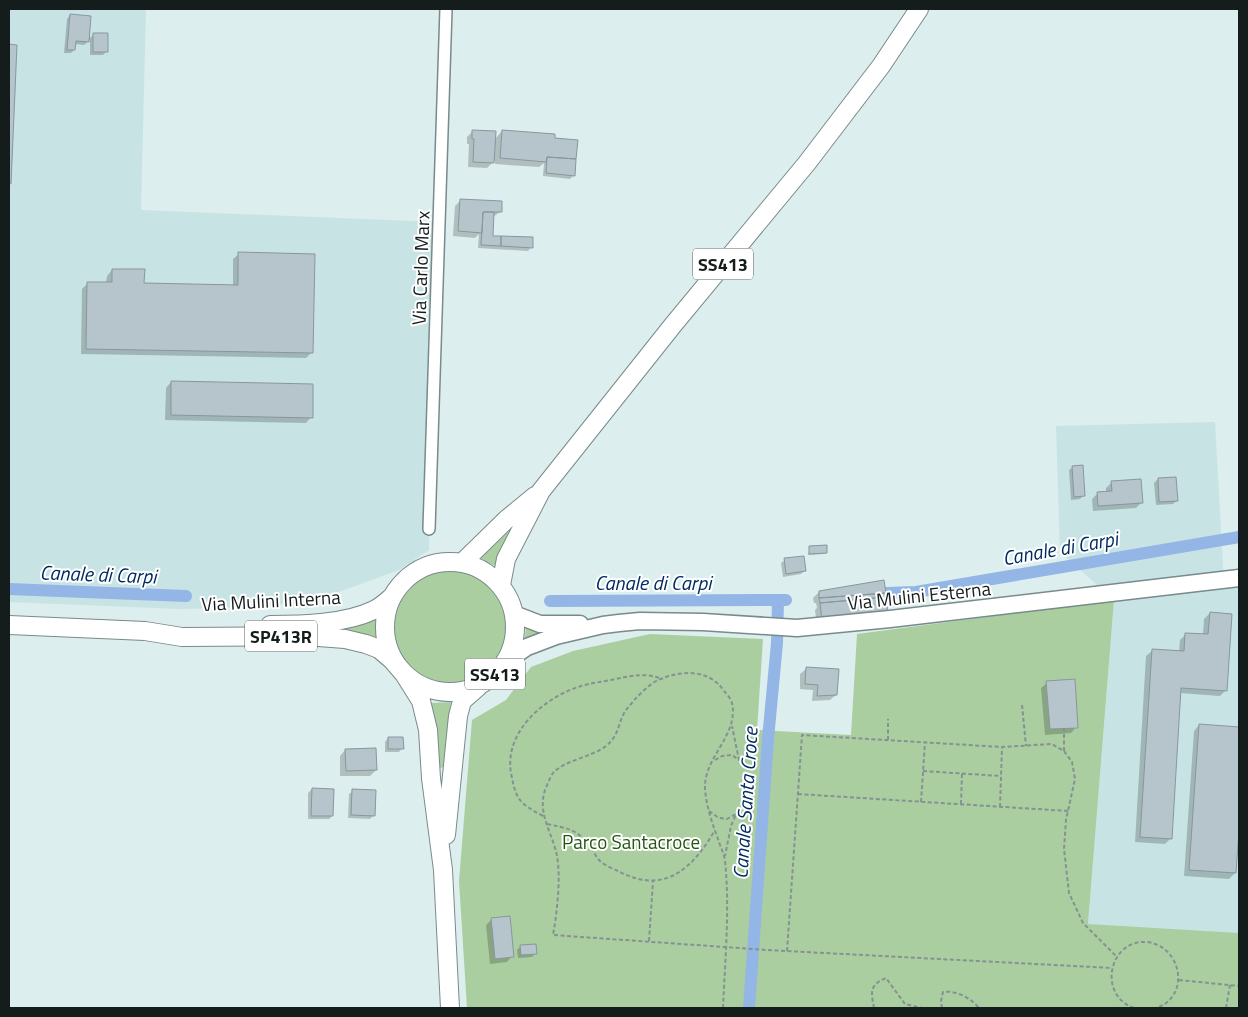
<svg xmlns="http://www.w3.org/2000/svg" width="1248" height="1017" font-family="'Titillium Web',sans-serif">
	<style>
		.built { fill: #c8e3e4 }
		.green { fill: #aacea0 }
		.shadow { fill: #0003 }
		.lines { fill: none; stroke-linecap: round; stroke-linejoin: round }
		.canal { stroke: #93b6e6; stroke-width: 12 }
		.building { fill: #b6c5cc; stroke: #88979d }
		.minor-casing { stroke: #798a8a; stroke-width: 14 }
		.secondary-casing { stroke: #798a8a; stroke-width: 19 }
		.primary-casing { stroke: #798a8a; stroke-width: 20 }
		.path { stroke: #859292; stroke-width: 2; stroke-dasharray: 4 2.5; stroke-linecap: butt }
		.minor { stroke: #fff; stroke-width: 11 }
		.secondary { stroke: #fff; stroke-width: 16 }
		.primary { stroke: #fff; stroke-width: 18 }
		.labels { text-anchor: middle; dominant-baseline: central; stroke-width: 4; stroke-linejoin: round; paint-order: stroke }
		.shield { fill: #fff; stroke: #5b6060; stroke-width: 1 }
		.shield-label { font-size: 18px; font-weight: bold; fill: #151c1c }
		.street-label { font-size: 19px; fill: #151c1c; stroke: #fff }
		.park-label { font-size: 19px; fill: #245512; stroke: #fff }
		.water-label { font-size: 20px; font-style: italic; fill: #002a62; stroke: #fff }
	</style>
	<rect width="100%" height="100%" fill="#dceeee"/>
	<!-- built -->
	<path class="built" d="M9 9H146L141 210 436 222 429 550 399 570 314 601 253 607 180 609 9 602Z
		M1215 422 1224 584 1239 583V933L1088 925 1114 600 1060 552 1056 426Z"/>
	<!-- green -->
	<path class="green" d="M510 526 512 528 497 567 479 557Z
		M394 627a56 56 0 1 1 112 0a56 56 0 1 1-112 0Z
		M1114 600 1088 924 1239 933V1008H467L459 881 472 720 506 700 531 667 573 651 650 634 763 639 757 730 851 735 857 634Z
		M376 616V639L331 630Z
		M526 625 540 631 542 633 525 640Z
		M451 702 443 767 439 769 431 703Z"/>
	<!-- shadow -->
	<path class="shadow" d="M70 15 88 40 94 34 107 51 103 55H90V40L84 45 75 44 74 50 71 53H64L67 19Z
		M9 46H16L9 184Z
		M473 131 495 139 502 131 553 139 574 175 570 179 543 176 544 163 539 167 495 164V160L487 168 468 167 469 144H467V137Z
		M461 200 500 212 493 217 492 237 531 247 528 251 478 248 479 234 475 238 453 236 455 206Z
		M239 254 312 352 306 358 81 354 82 289 88 283H106L107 276 112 270 143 285 233 286V259Z
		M171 382 311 417 306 423 165 420 166 388Z
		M1073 467 1083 496 1080 499 1071 500 1069 470Z
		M1158 479 1177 500 1173 504 1156 505 1154 483Z
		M1112 482 1142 502 1136 508 1093 511 1092 499 1098 493H1106V488Z
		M810 547 826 553 824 554 808 555Z
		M785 560 805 570 801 574 783 577 781 563Z
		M883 581 817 627 815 610 817 608 816 603H814L813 598 819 592Z
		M1210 613 1226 690 1220 696 1180 693 1171 838 1165 844 1135 842 1146 656 1152 651 1179 652 1180 640 1186 634 1203 635 1204 619Z
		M806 669 836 695 830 700 812 701 813 690 800 689V674Z
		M1047 683 1076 727 1071 733 1045 735 1041 688Z
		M1199 725 1239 728V812L1235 873 1229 879 1184 876 1194 731Z
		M388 738 402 748 399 752H385V742Z
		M345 750 376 770 370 776H340V756Z
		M312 789 332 816 329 819H308V793Z
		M353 791 374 815 370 819 348 818 349 794Z
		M492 919 512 956 507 962 490 964 486 925Z
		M521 946 536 953 532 957 518 958 517 950Z"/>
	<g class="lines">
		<!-- canal -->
		<path class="canal" d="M9 589 186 596
			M887 593 916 592 1239 537
			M550 601 786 600
			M749 1008 768 739 777 643 778 600"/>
	</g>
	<!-- building -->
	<path class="building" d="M70 14 91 16 89 42 76 41 75 50H67Z
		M93 33H108V52H93Z
		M9 44 17 45 11 184 9 183Z
		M472 130 496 131 494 163 473 162 474 139H472Z
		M502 130 555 134V138L578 140 576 159 547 157 546 162 500 158Z
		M547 157 576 159 575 176 546 173Z
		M460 199 502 201V212H483L482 233 458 231Z
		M483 212H494L493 236H501V246L481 245Z
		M501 236 533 237V248L501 246Z
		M238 252 315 254 313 353 86 349 87 282H112V269H145L144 283 238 285Z
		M171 381 313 384V418L171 415Z
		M1083 465 1085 496 1074 497 1072 466Z
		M1176 477 1178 501 1159 502 1158 478Z
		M1141 479 1143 503 1098 506 1097 492 1112 491 1111 481Z
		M827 545V553L809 554V546Z
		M804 556 806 571 786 574 784 558Z
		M884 580 886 593 819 598V591Z
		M886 593V597L820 603 819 598Z
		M886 597 888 614 822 622 820 603Z
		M1210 612 1232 614 1227 691 1181 688 1172 839 1140 837 1152 649 1184 651 1185 633 1208 634Z
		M806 667 839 669 837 695 817 696 818 685 805 684Z
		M1075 679 1078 728 1050 729 1046 681Z
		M1199 724 1239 727V831L1236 873 1189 870Z
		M388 737H403L404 749H388Z
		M376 748 377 770 346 771 345 749Z
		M312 788 334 789 333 816H311Z
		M352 789 376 790 375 816 351 815Z
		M510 916 514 957 495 959 491 918Z
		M536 944 537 954 521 955 520 945Z"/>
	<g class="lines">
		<!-- minor casing -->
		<g class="minor-casing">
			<path id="minor" d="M429 529 446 9"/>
		</g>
		<!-- secondary casing -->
		<g class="secondary-casing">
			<path id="secondary" d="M514 614 540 624H580
				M504 663 527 647 556 636 603 625 619 623 640 621 703 622 797 628 890 619 1239 578"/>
		</g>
		<!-- primary casing -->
		<g class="primary-casing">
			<path id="primary" d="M385 627a65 65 0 1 1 130 0a65 65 0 1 1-130 0Z
				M463 562 507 519 535 496
				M501 585 506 559 541 491 673 325 807 163 881 66 919 9
				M9 625 145 631 182 637 305 636 345 639 366 644 379 649 392 660 404 674 421 701 428 730 431 778 443 870 450 1008
				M270 625C302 625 345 624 374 610 381 607 387 601 393 596
				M446 835 458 716 462 701 478 687"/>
		</g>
		<!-- path -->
		<path class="path" d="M1022 705 1026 746
			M888 740V719
			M1064 751V728
			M715 760 722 756 732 755 739 760 732 726
			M923 771 1001 776
			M798 794 1068 811
			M921 802 925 742
			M961 804 962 774
			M1000 807 1002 747
			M709 811 719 818 727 819 736 814 731 826 725 856
			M543 816C519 803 516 800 511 773 504 731 545 697 581 686 591 683 601 682 611 680 630 676 644 672 663 679
			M547 824C566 828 577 829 589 845 593 850 596 857 600 861 605 866 614 869 620 872 665 895 693 868 715 830
			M649 941 653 881
			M787 951 802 735 1002 747 1052 744 1064 751 1072 762 1075 779 1066 820 1064 849 1069 893 1083 923 1117 957
			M1179 980 1239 986
			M723 1008C725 960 730 909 725 861 724 853 720 846 718 839 712 823 706 805 705 788 704 757 739 735 732 703 731 699 727 694 724 691 709 668 679 670 656 681 649 685 641 693 636 698 633 702 629 706 626 710 618 721 620 735 606 746 592 757 565 760 553 773 550 777 547 786 545 790 537 814 553 834 557 856 561 878 557 913 553 935L767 950 1112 968
			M874 1008C871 992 869 985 886 978L905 1004 922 1008
			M942 1008 941 1001 943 992C956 990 971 998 979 1008
			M1134 1008C1097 995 1109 939 1147 942 1182 946 1191 997 1156 1008
			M1226 1008 1230 985"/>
		<!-- minor -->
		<use href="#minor" class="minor"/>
		<!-- secondary -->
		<use href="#secondary" class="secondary"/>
		<!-- primary -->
		<use href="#primary" class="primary"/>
	</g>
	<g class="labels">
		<!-- shield labels -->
		<g class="shield">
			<rect x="693" y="248.5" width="60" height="31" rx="4"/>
			<rect x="245" y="620.5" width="72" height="31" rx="4"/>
			<rect x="465" y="658.5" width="60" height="31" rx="4"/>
		</g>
		<g class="shield-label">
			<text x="723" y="264">SS413</text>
			<text x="281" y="636">SP413R</text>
			<text x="495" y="674">SS413</text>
		</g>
		<!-- street labels -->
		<g class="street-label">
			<text transform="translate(420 268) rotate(-88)">Via Carlo Marx</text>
			<text transform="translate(919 595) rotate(-6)">Via Mulini Esterna</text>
			<text transform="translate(271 600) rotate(-3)">Via Mulini Interna</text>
		</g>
		<!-- park labels -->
		<g class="park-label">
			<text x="631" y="841">Parco Santacroce</text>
		</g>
		<!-- water labels -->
		<g class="water-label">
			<text transform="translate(1060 548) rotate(-10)">Canale di Carpi</text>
			<text transform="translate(98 574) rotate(2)">Canale di Carpi</text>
			<text x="653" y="582">Canale di Carpi</text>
			<text transform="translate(745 803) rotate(-86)">Canale Santa Croce</text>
		</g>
	</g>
	<!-- border -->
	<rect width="1248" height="1017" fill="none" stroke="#151c1c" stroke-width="20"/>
</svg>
